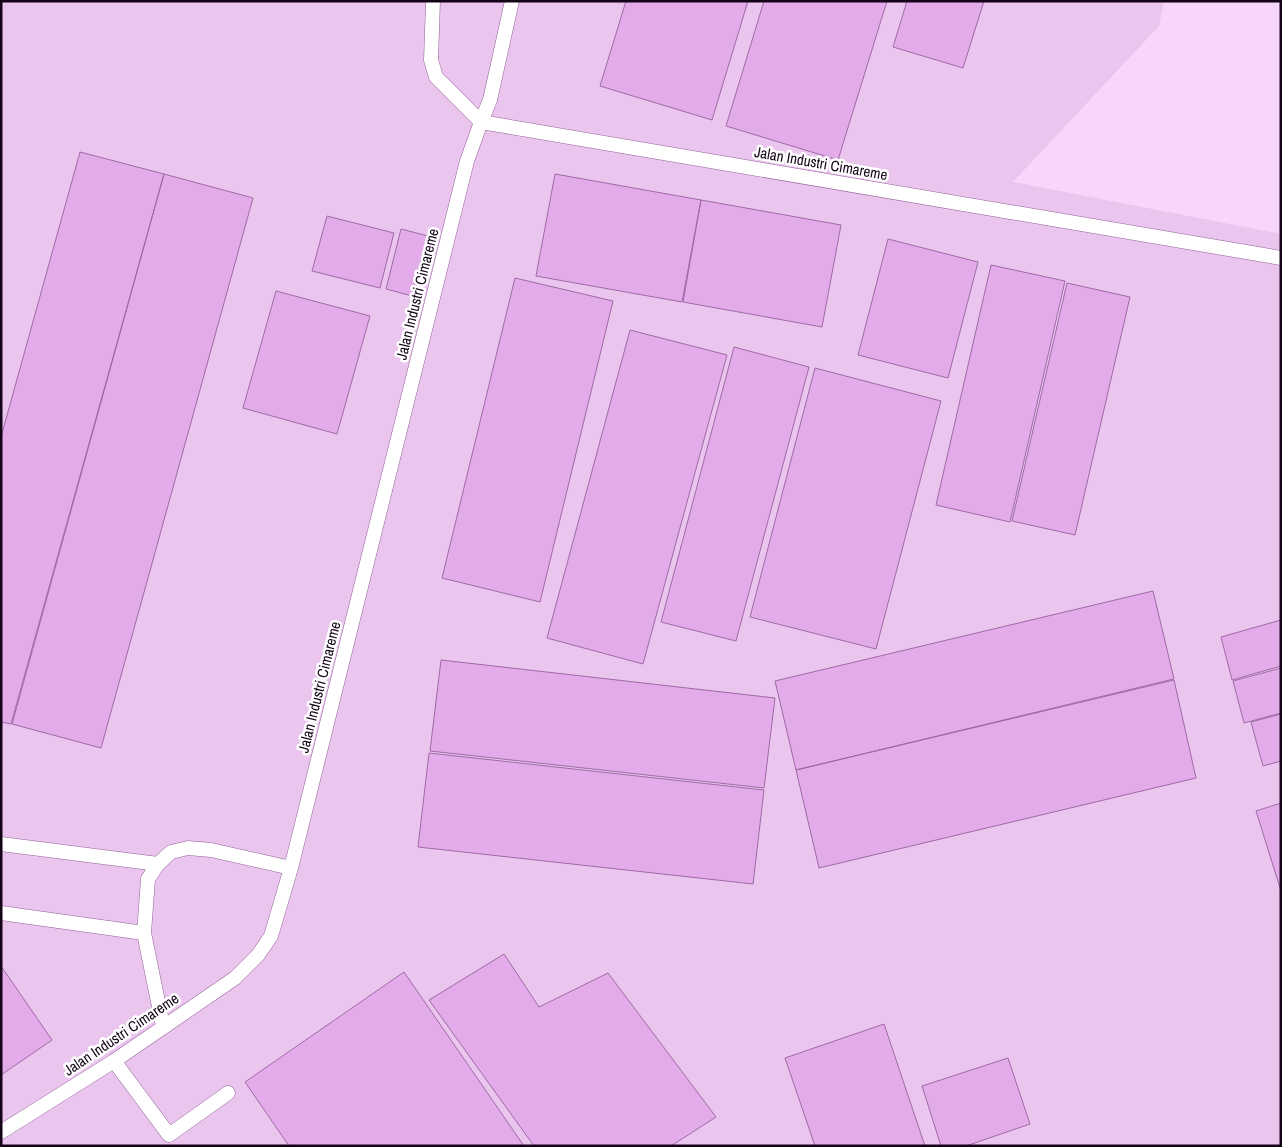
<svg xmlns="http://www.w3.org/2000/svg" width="1282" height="1147" font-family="'Archivo Narrow',sans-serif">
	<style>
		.built { fill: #eac5ee }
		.building { fill: #e4abea; stroke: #9e6aa5 }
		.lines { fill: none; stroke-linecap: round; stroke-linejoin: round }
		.service-casing { stroke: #94619b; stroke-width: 15 }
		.service { stroke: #fff; stroke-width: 14 }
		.labels { text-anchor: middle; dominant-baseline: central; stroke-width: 5; stroke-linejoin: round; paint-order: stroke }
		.street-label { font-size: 15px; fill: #150318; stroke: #fff }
	</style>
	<rect width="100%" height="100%" fill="#f8d5fb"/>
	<!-- built -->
	<path class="built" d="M1 1H1164L1159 26 1013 182 1281 234V1145L1 1146Z"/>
	<!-- building -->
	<path class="building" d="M626 1H748L712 120 600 86Z
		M764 1H887L838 160 726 126Z
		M907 1H984L963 68 893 47Z
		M80 152 164 174 11 724 1 722V437Z
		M164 174 253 198 101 748 12 724Z
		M555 174 701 200 682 302 536 276Z
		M701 200 841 225 822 327 683 302Z
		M327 216 394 233 380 288 312 271Z
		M401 229 428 236 412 296 386 289Z
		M888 239 978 262 948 378 858 355Z
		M991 265 1065 281 1010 522 936 505Z
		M515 278 613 301 540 602 442 578Z
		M1067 283 1130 297 1075 535 1012 521Z
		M276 291 370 316 337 434 243 408Z
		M630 330 727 355 643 664 547 638Z
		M734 347 809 367 736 641 661 622Z
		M815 368 941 401 876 649 750 617Z
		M1153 591 1174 679 796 770 775 681Z
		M1281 620V666L1232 680 1221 637Z
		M441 660 775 698 764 788 430 751Z
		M1281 668V713L1244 723 1233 681Z
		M1174 680 1196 778 819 868 796 770Z
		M1281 714V761L1263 766 1251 722Z
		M429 753 764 790 753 884 418 847Z
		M1281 803V891L1256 811Z
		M504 954 539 1007 608 973 716 1117 671 1146H534L429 1000Z
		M1 966 52 1040 1 1075Z
		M404 972 524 1146H289L245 1082Z
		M884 1024 925 1146H815L785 1058Z
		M1008 1058 1030 1124 966 1146H941L922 1086Z"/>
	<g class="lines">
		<!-- service casing -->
		<g class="service-casing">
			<path id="service" d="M433 1 431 60 436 77 481 122 490 100 512 1
				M1 844 158 864
				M1 913 144 933
				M163 1026 144 933 148 879 158 864 171 852 188 848 211 850 291 868
				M114 1061 169 1135 228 1093
				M1 1132 114 1061 235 978 258 955 271 936 291 868 467 161 481 122 1281 258"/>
		</g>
		<!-- service -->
		<use href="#service" class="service"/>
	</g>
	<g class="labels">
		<!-- street labels -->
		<g class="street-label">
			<text transform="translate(821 163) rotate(10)">Jalan Industri Cimareme</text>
			<text transform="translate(417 294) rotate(-76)">Jalan Industri Cimareme</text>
			<text transform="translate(319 687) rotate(-76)">Jalan Industri Cimareme</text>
			<text transform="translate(121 1034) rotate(-34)">Jalan Industri Cimareme</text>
		</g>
	</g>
	<!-- border -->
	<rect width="1282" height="1147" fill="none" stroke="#150318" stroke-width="5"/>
</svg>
